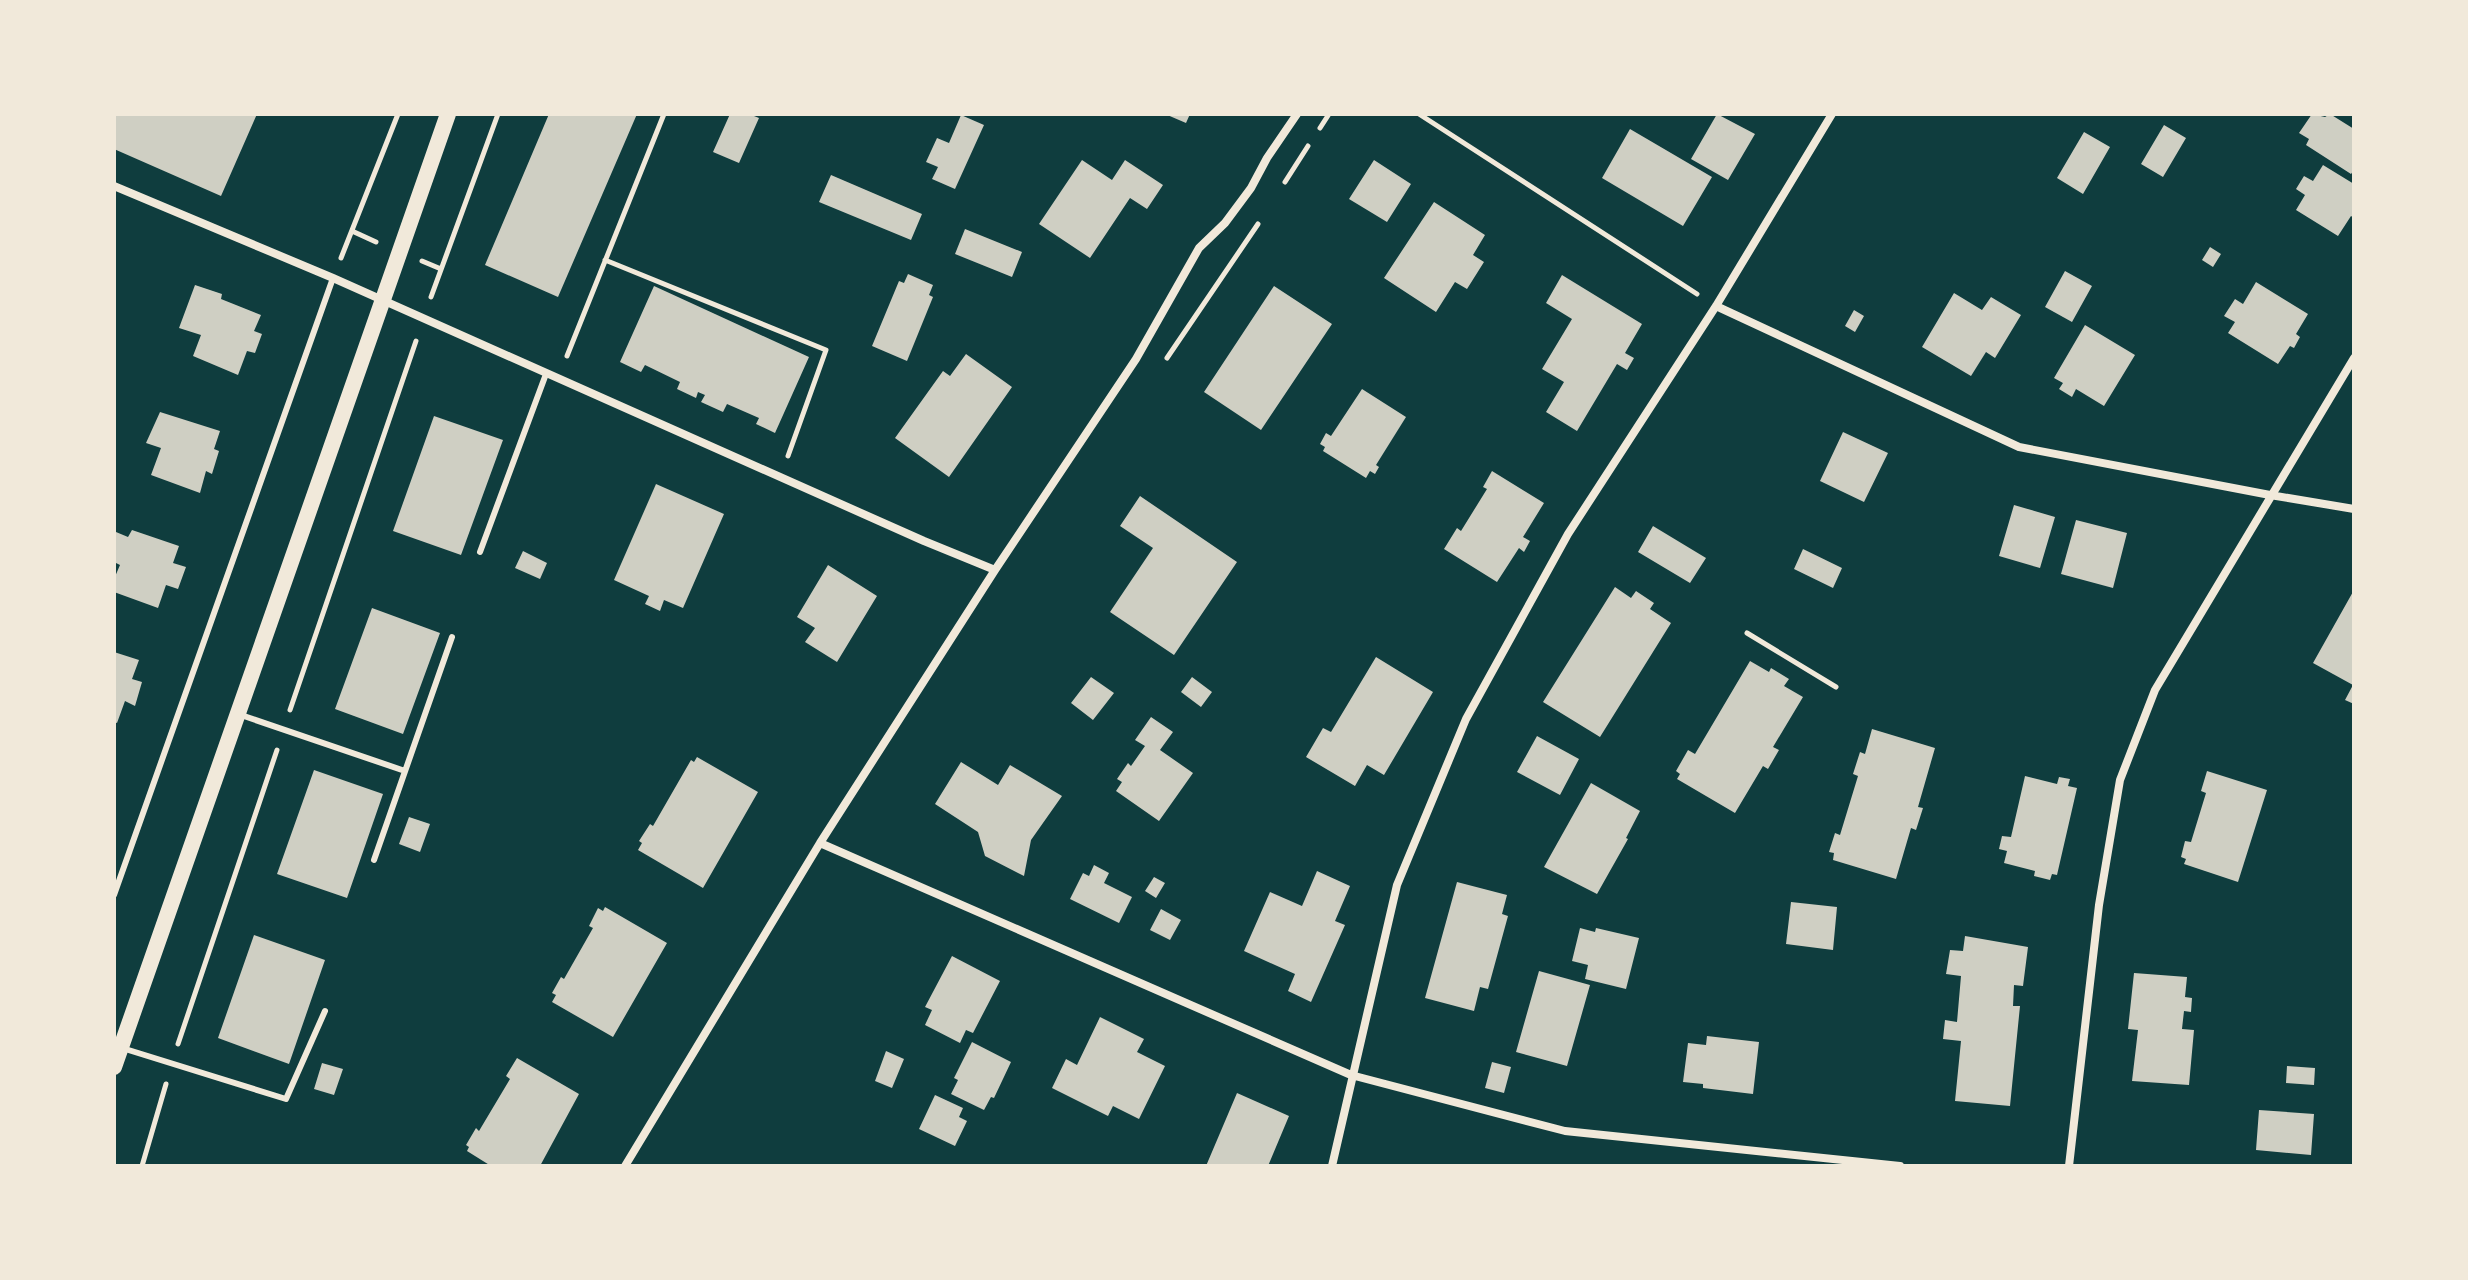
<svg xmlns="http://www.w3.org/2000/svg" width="2468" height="1280" font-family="Overpass,sans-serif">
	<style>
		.building { fill: #cfcfc3 }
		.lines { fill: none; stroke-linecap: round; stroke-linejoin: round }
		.path { stroke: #f1e9da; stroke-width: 5 }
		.service { stroke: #f1e9da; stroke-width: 6 }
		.minor { stroke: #f1e9da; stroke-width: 8 }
		.secondary { stroke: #f1e9da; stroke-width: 16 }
	</style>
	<rect width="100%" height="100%" fill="#0f3d3e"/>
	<!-- building -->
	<path class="building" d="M114 114H257L221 196 114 149Z
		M549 114H637L558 297 485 265Z
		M730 114H749L759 118 739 163 713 152Z
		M1165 114H1190L1186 123Z
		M1717 114 1755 134 1728 180 1691 159Z
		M2312 114 2325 117 2330 114 2354 129V170L2351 174 2306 145 2309 139 2299 133Z
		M961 115 984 125 955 189 932 179 938 167 926 162 937 138 949 143Z
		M2164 125 2186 138 2163 177 2141 164Z
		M1630 129 1712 177 1683 226 1602 178Z
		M2084 132 2110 147 2083 194 2057 178Z
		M1082 160 1112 180 1125 160 1163 185 1147 209 1130 198 1090 258 1039 224Z
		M1374 160 1411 184 1387 222 1349 199Z
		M2323 165 2354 184V218L2351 216 2338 236 2296 210 2305 195 2296 189 2304 176 2313 181Z
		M831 175 922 214 911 240 819 202Z
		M1434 202 1485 235 1473 255 1484 262 1467 289 1455 282 1436 312 1384 278Z
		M965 229 1022 252 1012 277 955 254Z
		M2210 247 2221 254 2213 267 2202 260Z
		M2065 271 2092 286 2072 322 2045 307Z
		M908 274 933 285 929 295 933 297 907 361 872 346 899 281 904 283Z
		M1562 275 1642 324 1625 353 1634 358 1627 370 1617 364 1577 431 1546 412 1564 382 1542 369 1572 319 1546 303Z
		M2256 282 2308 314 2296 334 2300 337 2294 348 2290 346 2278 364 2228 333 2235 322 2224 316 2235 299 2243 304Z
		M195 285 222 294 221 299 261 315 254 331 262 334 255 353 247 351 238 375 193 356 201 335 179 328Z
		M654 286 809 357 775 433 756 424 759 418 727 404 723 412 701 402 705 395 698 392 696 398 677 389 680 382 645 365 641 372 620 362Z
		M1274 286 1332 324 1261 430 1204 392Z
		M1954 293 1982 310 1991 297 2021 315 1995 358 1986 352 1971 376 1922 347Z
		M1854 310 1864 316 1855 332 1845 326Z
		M2085 325 2135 355 2104 406 2076 389 2072 397 2059 389 2063 383 2054 378Z
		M966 354 1012 387 949 477 895 438 943 371 950 376Z
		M1362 389 1406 417 1376 465 1379 467 1375 474 1370 471 1366 478 1323 451 1325 447 1320 444 1326 433 1331 436Z
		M160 412 220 431 214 449 219 451 212 474 206 471 200 493 151 475 161 448 146 443Z
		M434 416 503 440 461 555 393 531Z
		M1843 432 1888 453 1864 502 1820 481Z
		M1492 471 1544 503 1523 537 1530 541 1524 552 1519 548 1497 582 1444 549 1457 528 1461 531 1487 489 1483 487Z
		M656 484 724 514 683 608 664 600 660 611 645 604 649 596 614 580Z
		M1140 496 1237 562 1174 655 1110 612 1153 548 1120 526Z
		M2014 505 2055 517 2040 568 1999 556Z
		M2076 520 2127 533 2113 588 2061 574Z
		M1653 526 1706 558 1690 583 1638 552Z
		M132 530 179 546 173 563 186 567 178 589 166 585 158 608 114 592V579L120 565 114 562V536L116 532 128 537Z
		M1803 549 1842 568 1833 588 1794 569Z
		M523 551 547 563 540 579 515 568Z
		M828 565 877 596 837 662 805 642 815 628 797 617Z
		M1615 587 1631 598 1636 591 1654 603 1650 609 1671 623 1600 737 1543 702Z
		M2354 590V704L2345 700 2353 685 2313 663Z
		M372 608 440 633 403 734 335 709Z
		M114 652 139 660 132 679 142 682 135 706 125 701 117 723 114 722Z
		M1376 657 1433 692 1384 775 1367 765 1355 786 1306 757 1323 728 1331 732Z
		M1750 661 1769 672 1771 668 1789 679 1784 686 1803 697 1773 747 1779 750 1768 769 1763 766 1735 813 1677 779 1680 774 1676 771 1688 750 1695 754Z
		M1091 677 1114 693 1093 720 1071 703Z
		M1192 677 1212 692 1201 707 1181 692Z
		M1151 717 1173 732 1160 750 1193 773 1159 821 1116 791 1122 782 1117 779 1128 763 1131 766 1145 746 1135 740Z
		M1872 729 1935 748 1918 807 1923 808 1916 830 1911 828 1896 879 1833 860 1834 853 1829 852 1835 833 1840 835 1858 776 1853 774 1860 752 1865 754Z
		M1537 736 1579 759 1560 795 1517 772Z
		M697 757 758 792 703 888 638 850 642 843 639 841 650 824 653 826 691 760 694 762Z
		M961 762 998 785 1010 765 1062 796 1031 840 1024 876 985 856 978 832 935 804Z
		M314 770 383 794 347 898 277 874Z
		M2207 771 2267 790 2238 882 2184 864 2186 859 2181 857 2185 841 2191 842 2206 793 2201 791Z
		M2025 776 2057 784 2059 777 2070 779 2068 786 2077 788 2057 875 2052 874 2050 880 2034 876 2035 871 2004 863 2007 851 1999 849 2002 836 2011 837Z
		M1591 783 1640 811 1626 838 1628 839 1597 894 1544 867Z
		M409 817 430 824 420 852 399 844Z
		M1094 865 1109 873 1104 883 1132 897 1119 923 1070 899 1083 873 1089 876Z
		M1317 871 1350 886 1335 921 1345 925 1311 1002 1288 991 1295 974 1244 951 1270 892 1302 906Z
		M1154 877 1165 883 1156 898 1145 891Z
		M1457 882 1507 895 1502 914 1508 916 1488 989 1480 987 1474 1011 1425 998Z
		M1791 902 1837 907 1833 950 1786 944Z
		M605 907 667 943 613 1037 552 1002 556 995 552 993 561 977 564 979 593 928 589 926 598 908 603 911Z
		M1161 909 1181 920 1170 940 1150 930Z
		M1580 928 1595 932 1596 928 1639 938 1626 989 1585 979 1588 965 1572 961Z
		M254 935 325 960 289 1064 218 1038Z
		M1965 936 2028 947 2023 986 2014 985 2013 1006H2020L2010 1106 1955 1101 1961 1041 1943 1039 1945 1020 1957 1022 1961 976 1946 974 1950 950 1963 951Z
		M952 956 1000 981 973 1033 966 1030 960 1043 925 1025 932 1010 925 1007Z
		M1539 971 1590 985 1567 1066 1516 1052Z
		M2134 973 2187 977 2185 997 2192 998 2191 1012 2184 1011 2182 1029 2194 1030 2189 1085 2132 1081 2138 1030 2128 1029Z
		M1100 1017 1144 1039 1137 1052 1165 1066 1139 1119 1113 1106 1108 1116 1052 1088 1066 1059 1077 1065Z
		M1707 1036 1759 1042 1753 1094 1703 1088V1084L1683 1082 1688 1043 1706 1045Z
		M972 1042 1011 1062 994 1098 991 1097 984 1110 951 1094 958 1080 954 1078Z
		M886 1051 904 1059 892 1088 875 1081Z
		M517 1058 579 1094 540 1166H491L467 1151 469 1147 466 1145 476 1128 479 1131 510 1079 506 1076Z
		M1492 1062 1511 1067 1504 1093 1485 1088Z
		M322 1063 343 1069 334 1095 314 1089Z
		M2287 1066 2315 1068 2314 1085 2286 1083Z
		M1237 1093 1289 1116 1268 1166H1206Z
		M935 1095 963 1108 959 1117 967 1121 955 1146 919 1129Z
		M2259 1110 2314 1114 2311 1155 2256 1150Z"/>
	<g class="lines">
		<!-- path -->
		<path class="path" d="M1419 114 1697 294
			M1320 128 1329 114
			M1285 182 1308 146
			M352 231 376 242
			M341 258 398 114
			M605 260 826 350 788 456
			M422 261 441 269
			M431 297 498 114
			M567 356 664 114
			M1167 358 1258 224
			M1747 633 1836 687
			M290 710 416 341
			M178 1044 277 750
			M142 1166 166 1084"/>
		<!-- service -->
		<path class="service" d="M480 552 546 374
			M238 714 405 771
			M374 860 452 637
			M114 895 333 278
			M122 1048 286 1099 325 1011"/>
		<!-- minor -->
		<path class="minor" d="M114 186 333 278 924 541 995 570
			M1716 306 2019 447 2270 495 2354 509
			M820 843 1351 1075 1565 1131 1900 1166
			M625 1166 820 843 995 570 1136 359 1199 248 1225 223 1251 188 1267 158 1297 114
			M1332 1166 1397 885 1466 719 1568 534 1716 306 1832 114
			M2069 1166 2099 905 2120 780 2155 690 2354 358"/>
		<!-- secondary -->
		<path class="secondary" d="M114 1067 448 114"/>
	</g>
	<!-- border -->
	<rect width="2468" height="1280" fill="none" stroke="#f1e9da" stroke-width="232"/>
</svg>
